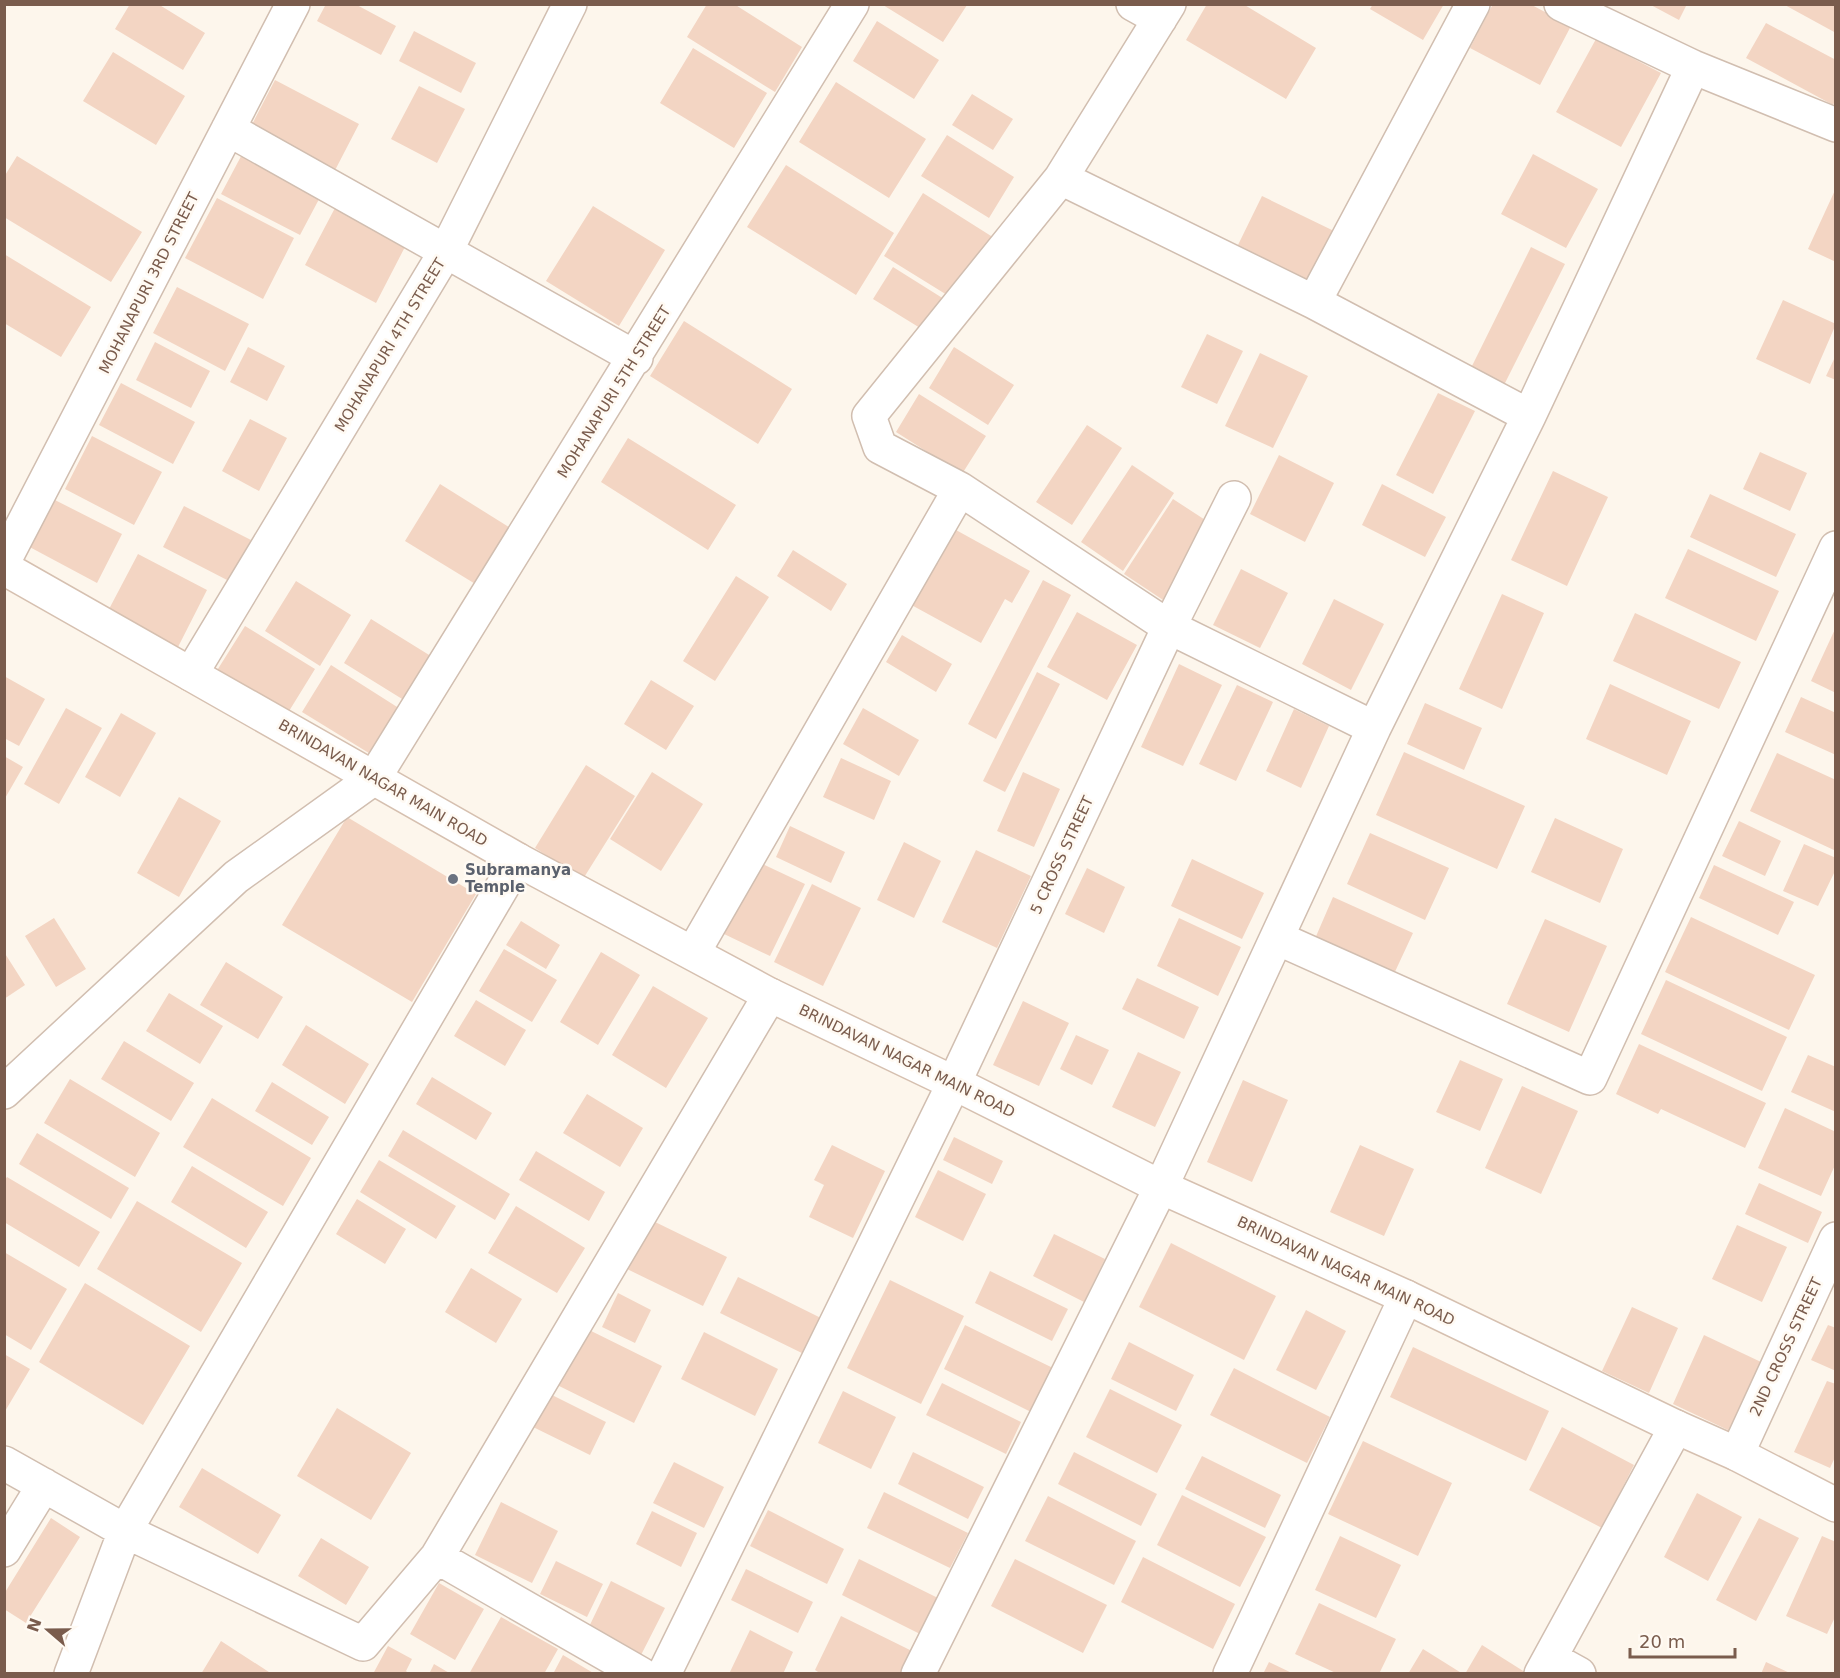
<svg xmlns="http://www.w3.org/2000/svg" width="1840" height="1678" font-family="'DejaVu Sans',sans-serif">
	<style>
		.building { fill: #f3d5c3 }
		.lines { fill: none; stroke-linecap: round; stroke-linejoin: round }
		.street-casing { stroke: #d1beb0; stroke-width: 36 }
		.secondary-casing { stroke: #d6c0b0; stroke-width: 36 }
		.street { stroke: #fff; stroke-width: 33 }
		.secondary { stroke: #fff; stroke-width: 33 }
		.worship-dot { fill: #6b7280; stroke: #fffaf3; stroke-width: 2 }
		.labels { text-anchor: middle; dominant-baseline: central; stroke-width: 5; stroke-linejoin: round; paint-order: stroke }
		.street-label { font-size: 15px; fill: #7a5c4d; stroke: #fffaf3 }
		.worship-label { font-size: 15px; font-weight: bold; fill: #5b616d; stroke: #fffaf3; text-anchor: start }
	</style>
	<rect width="100%" height="100%" fill="#fdf6ec"/>
	<!-- building -->
	<path class="building" d="M130 4H158L205 33 183 70 115 29Z
		M326 4H355L396 26 381 55 317 21Z
		M707 4H734L802 47 775 92 687 37Z
		M1207 4H1243L1316 48 1286 99 1186 40Z
		M1373 4H1444L1423 40 1370 9Z
		M1493 4H1530L1571 26 1540 85 1470 48Z
		M1649 4H1687L1679 20Z
		M1783 4H1836V33Z
		M883 5H967L943 42Z
		M877 21 939 60 914 99 853 61Z
		M1766 23 1836 60V99L1833 105 1746 58Z
		M414 31 476 63 461 93 399 61Z
		M1596 39 1661 73 1621 147 1556 112Z
		M693 48 767 93 734 148 660 103Z
		M113 52 185 96 156 145 83 101Z
		M275 80 359 124 331 178 247 134Z
		M836 82 926 139 889 198 799 142Z
		M419 86 465 109 437 163 391 139Z
		M972 94 1013 119 993 150 952 125Z
		M947 135 1014 177 989 218 921 176Z
		M247 145 326 186 300 235 221 194Z
		M1533 154 1598 189 1566 248 1501 214Z
		M17 156 142 232 111 282 4 217V177Z
		M786 165 894 233 856 295 747 227Z
		M1836 188V262L1808 249Z
		M923 193 999 241 960 303 884 256Z
		M1262 196 1334 231 1309 282 1237 247Z
		M217 198 294 238 263 299 185 258Z
		M336 206 407 243 376 303 305 265Z
		M593 206 665 250 619 326 546 281Z
		M1531 247 1565 264 1504 385 1471 368Z
		M4 254 91 307 61 357 4 323Z
		M893 267 944 299 925 331 873 299Z
		M177 287 249 324 225 371 153 333Z
		M1783 300 1836 324 1810 384 1756 359Z
		M684 321 792 389 758 444 650 376Z
		M1207 334 1243 351 1217 404 1181 387Z
		M155 342 210 371 191 408 136 380Z
		M248 347 285 366 267 401 230 382Z
		M954 347 1014 385 988 425 929 388Z
		M1260 353 1308 376 1273 448 1225 426Z
		M1836 355V380L1826 376Z
		M121 383 195 422 173 464 99 425Z
		M1438 393 1475 411 1433 494 1396 475Z
		M919 394 986 436 962 474 896 432Z
		M250 419 287 438 259 491 222 471Z
		M1087 425 1122 448 1072 525 1036 502Z
		M92 436 162 472 134 525 65 489Z
		M628 438 736 505 708 550 601 482Z
		M1760 452 1807 473 1790 511 1743 489Z
		M1279 455 1334 483 1305 542 1250 514Z
		M1132 465 1174 493 1123 571 1081 542Z
		M1553 471 1608 497 1567 586 1511 560Z
		M440 484 512 529 477 585 405 541Z
		M1382 484 1446 517 1425 557 1362 525Z
		M1710 494 1796 534 1776 577 1690 537Z
		M49 497 122 534 97 583 24 544Z
		M1173 499 1216 527 1166 602 1124 574Z
		M184 506 251 540 229 581 163 547Z
		M956 530 1030 571 1012 603 1005 599 981 643 906 602 930 559 938 563Z
		M1688 549 1779 591 1756 641 1665 598Z
		M793 550 847 584 831 611 777 576Z
		M138 554 207 590 178 647 108 611Z
		M1241 569 1288 593 1260 648 1213 625Z
		M736 576 769 597 715 681 683 661Z
		M1043 580 1071 595 996 739 968 724Z
		M296 581 351 615 320 666 265 631Z
		M1502 594 1544 613 1502 709 1459 689Z
		M1334 599 1384 624 1351 690 1302 664Z
		M1077 612 1137 645 1107 700 1047 667Z
		M1635 613 1741 662 1719 709 1613 661Z
		M371 619 434 658 407 702 344 663Z
		M245 626 315 669 286 716 216 672Z
		M1836 627V693L1811 681Z
		M902 635 952 664 936 692 886 662Z
		M1179 664 1222 685 1183 766 1141 747Z
		M331 665 405 712 377 758 302 712Z
		M1037 672 1060 684 1005 792 983 781Z
		M4 676 45 699 19 746 4 738Z
		M651 680 694 706 666 750 624 724Z
		M1610 684 1691 721 1667 775 1586 739Z
		M1237 685 1273 702 1236 781 1199 764Z
		M1801 697 1836 713V755L1785 732Z
		M1425 703 1482 728 1464 770 1407 744Z
		M66 708 102 728 59 804 24 784Z
		M863 708 919 740 899 776 843 744Z
		M1294 709 1329 726 1301 788 1266 771Z
		M121 713 156 733 120 797 85 777Z
		M1404 752 1525 806 1497 869 1376 815Z
		M1777 753 1836 780V851L1750 811Z
		M4 756 23 767 4 800Z
		M841 758 891 781 874 820 823 797Z
		M586 765 635 796 583 879 535 848Z
		M652 772 703 804 661 871 610 839Z
		M1023 772 1060 789 1034 847 997 831Z
		M179 797 221 821 179 897 137 873Z
		M347 817 476 894 412 1002 282 925Z
		M1555 818 1623 849 1600 903 1531 872Z
		M1739 821 1781 841 1765 876 1722 856Z
		M790 826 845 852 831 883 776 857Z
		M1370 833 1449 868 1425 920 1347 884Z
		M904 842 941 861 914 918 877 900Z
		M1804 844 1836 858V869L1818 906 1783 891Z
		M976 850 1031 876 997 948 942 922Z
		M1192 859 1264 893 1242 939 1171 906Z
		M756 861 805 884 770 956 722 933Z
		M1714 865 1794 902 1778 935 1699 898Z
		M1087 868 1125 887 1104 933 1065 914Z
		M812 884 861 908 823 986 774 962Z
		M1333 897 1413 933 1393 976 1314 941Z
		M1691 917 1815 975 1789 1030 1665 972Z
		M54 918 86 969 56 987 25 936Z
		M1179 918 1241 947 1218 996 1157 966Z
		M1545 919 1607 946 1569 1032 1507 1004Z
		M521 921 560 945 546 969 506 945Z
		M504 949 557 980 532 1022 479 991Z
		M4 952 25 985 4 999Z
		M601 952 640 975 598 1045 560 1022Z
		M226 962 283 997 258 1039 200 1005Z
		M1137 978 1199 1007 1184 1039 1122 1009Z
		M1666 980 1787 1037 1762 1091 1641 1034Z
		M653 986 708 1018 666 1088 612 1055Z
		M169 993 223 1026 200 1064 146 1031Z
		M476 1000 526 1030 505 1066 454 1036Z
		M1023 1001 1069 1023 1039 1086 993 1065Z
		M306 1025 369 1064 345 1104 282 1065Z
		M1076 1035 1109 1050 1092 1085 1060 1069Z
		M124 1041 194 1083 171 1121 101 1079Z
		M1639 1044 1766 1103 1745 1148 1661 1109 1658 1114 1616 1094Z
		M1138 1052 1181 1072 1155 1127 1112 1107Z
		M1808 1055 1836 1067V1112L1791 1092Z
		M1460 1060 1503 1079 1480 1131 1436 1112Z
		M432 1077 492 1113 476 1140 416 1104Z
		M70 1079 160 1133 135 1177 44 1123Z
		M1243 1080 1288 1100 1252 1182 1207 1162Z
		M272 1082 329 1117 312 1145 255 1111Z
		M1522 1086 1578 1111 1541 1194 1485 1168Z
		M587 1094 643 1128 620 1167 563 1133Z
		M212 1098 311 1158 283 1206 183 1147Z
		M1785 1108 1836 1132V1163L1821 1196 1758 1168Z
		M403 1130 510 1194 495 1220 388 1156Z
		M37 1133 129 1188 111 1219 19 1164Z
		M954 1137 1003 1161 992 1184 943 1160Z
		M832 1145 885 1171 853 1238 809 1217 824 1185 814 1180Z
		M1360 1145 1414 1169 1384 1236 1330 1212Z
		M536 1151 605 1192 589 1221 519 1180Z
		M379 1160 456 1206 436 1239 360 1192Z
		M192 1166 268 1212 246 1248 171 1202Z
		M938 1170 986 1194 963 1241 915 1217Z
		M7 1177 100 1232 79 1267 4 1222V1181Z
		M1759 1183 1822 1212 1808 1243 1745 1214Z
		M357 1199 406 1229 385 1264 336 1234Z
		M137 1201 242 1263 201 1332 97 1269Z
		M516 1206 585 1248 557 1293 488 1253Z
		M651 1220 727 1257 703 1306 627 1269Z
		M1737 1225 1787 1247 1762 1302 1712 1279Z
		M1054 1234 1105 1259 1084 1302 1033 1276Z
		M1171 1243 1276 1296 1244 1360 1139 1307Z
		M4 1252 67 1289 31 1350 4 1334Z
		M471 1268 522 1299 496 1343 445 1312Z
		M990 1271 1068 1309 1052 1341 975 1303Z
		M738 1277 827 1321 810 1357 720 1313Z
		M890 1280 964 1316 921 1404 847 1368Z
		M85 1283 190 1346 143 1425 39 1362Z
		M618 1293 651 1310 635 1343 602 1327Z
		M1632 1307 1678 1328 1649 1393 1602 1371Z
		M1306 1310 1346 1331 1316 1390 1276 1370Z
		M579 1325 662 1366 634 1423 551 1382Z
		M965 1325 1053 1368 1031 1412 944 1369Z
		M1828 1325 1836 1328V1371L1811 1360Z
		M704 1332 778 1369 755 1416 681 1379Z
		M1704 1335 1761 1362 1730 1431 1673 1404Z
		M1129 1342 1194 1375 1176 1411 1111 1379Z
		M1413 1347 1549 1411 1526 1461 1390 1397Z
		M4 1354 30 1369 4 1413Z
		M1234 1368 1330 1417 1307 1463 1210 1415Z
		M1827 1381 1836 1384V1455L1830 1468 1794 1452Z
		M942 1383 1021 1422 1006 1454 926 1415Z
		M1110 1389 1182 1425 1157 1473 1086 1437Z
		M843 1391 896 1417 871 1469 818 1443Z
		M548 1393 606 1422 590 1455 531 1426Z
		M337 1408 411 1453 371 1520 297 1476Z
		M1562 1427 1634 1465 1602 1528 1529 1490Z
		M1363 1441 1452 1483 1418 1556 1328 1514Z
		M913 1452 984 1487 968 1519 898 1484Z
		M1074 1452 1157 1494 1141 1526 1058 1484Z
		M1202 1456 1281 1495 1265 1528 1185 1489Z
		M674 1462 724 1487 704 1528 653 1503Z
		M202 1468 281 1515 258 1554 179 1507Z
		M884 1492 968 1533 950 1568 867 1528Z
		M1697 1493 1742 1517 1708 1581 1664 1557Z
		M1182 1495 1266 1537 1240 1587 1157 1545Z
		M1048 1496 1136 1541 1114 1585 1025 1541Z
		M501 1502 558 1531 532 1583 475 1555Z
		M768 1510 844 1549 827 1584 750 1546Z
		M652 1511 697 1533 681 1567 636 1544Z
		M51 1518 80 1537 26 1623 4 1609V1594Z
		M1759 1518 1799 1538 1756 1621 1716 1600Z
		M1340 1536 1401 1565 1376 1618 1315 1590Z
		M1822 1536 1836 1542V1615L1827 1634 1786 1616Z
		M321 1538 369 1567 346 1605 298 1576Z
		M1143 1557 1235 1604 1213 1649 1121 1602Z
		M859 1559 938 1598 920 1634 842 1595Z
		M1015 1559 1107 1605 1083 1653 991 1606Z
		M556 1561 603 1584 587 1617 540 1594Z
		M746 1569 813 1602 798 1633 731 1600Z
		M611 1581 665 1608 640 1657 587 1631Z
		M439 1583 484 1609 455 1660 410 1634Z
		M1319 1603 1396 1639 1379 1674H1338L1295 1654Z
		M841 1616 912 1651 901 1674H821L815 1670Z
		M501 1617 558 1649 544 1674H469Z
		M750 1630 793 1652 783 1674H729Z
		M221 1641 272 1674H201Z
		M1482 1645 1528 1674H1465Z
		M388 1646 412 1659 406 1671 409 1674H373Z
		M1423 1649 1463 1674H1408Z
		M563 1655 595 1674H553Z
		M1269 1662 1294 1674H1263Z
		M1766 1662 1792 1674H1761Z
		M434 1664 451 1674H429Z"/>
	<g class="lines">
		<!-- street casing -->
		<g class="street-casing">
			<path id="street" d="M1133 4 1160 19
				M1169 4 1061 178 869 416 880 447 960 489 1169 627 1374 728
				M1561 4 1693 67 1836 125
				M228 129 636 358
				M1061 178 1314 302 1529 416
				M1314 302 1473 4
				M4 561 293 4
				M191 674 446 251 570 4
				M1277 938 1590 1078 1836 548
				M693 953 960 489
				M4 1092 236 877 374 778 852 4
				M1737 1454 1836 1239
				M4 1463 125 1531 363 1644 437 1557 770 995
				M4 1550 44 1485
				M437 1557 641 1674
				M1550 1658 1579 1674
				M71 1674 125 1531 518 860
				M664 1674 954 1083 1169 627 1234 498
				M918 1674 1161 1187 1374 728 1529 416 1693 67
				M1230 1674 1406 1297
				M1541 1674 1676 1427"/>
		</g>
		<!-- secondary casing -->
		<g class="secondary-casing">
			<path id="secondary" d="M4 568 518 860 770 995 954 1083 1161 1187 1406 1297 1676 1427 1737 1454 1836 1505"/>
		</g>
		<!-- street -->
		<use href="#street" class="street"/>
		<!-- secondary -->
		<use href="#secondary" class="secondary"/>
	</g>
	<!-- markers -->
	<circle class="worship-dot" cx="453" cy="879" r="6"/>
	<g class="labels">
		<!-- street labels -->
		<g class="street-label">
			<text transform="translate(149 283) rotate(-63)">MOHANAPURI 3RD STREET</text>
			<text transform="translate(390 345) rotate(-59)">MOHANAPURI 4TH STREET</text>
			<text transform="translate(614 392) rotate(-58)">MOHANAPURI 5TH STREET</text>
			<text transform="translate(383 783) rotate(30)">BRINDAVAN NAGAR MAIN ROAD</text>
			<text transform="translate(1062 855) rotate(-65)">5 CROSS STREET</text>
			<text transform="translate(907 1061) rotate(26)">BRINDAVAN NAGAR MAIN ROAD</text>
			<text transform="translate(1346 1271) rotate(25)">BRINDAVAN NAGAR MAIN ROAD</text>
			<text transform="translate(1786 1347) rotate(-65)">2ND CROSS STREET</text>
		</g>
		<!-- worship labels -->
		<g class="worship-label">
			<text x="465" y="870">Subramanya<tspan x="465" dy="17">Temple</tspan></text>
		</g>
	</g>
	<!-- border -->
	<rect width="1840" height="1678" fill="none" stroke="#7a5c4d" stroke-width="12"/>
	<!-- north arrow -->
	<g transform="translate(48 1630) rotate(290)" stroke="#fffaf3" stroke-width="4.5" paint-order="stroke">
	<path d="M0-4.5L10 22L0 15L-10 22Z" fill="#7a5c4d"/>
	<text y="-9" font-size="16" font-weight="bold" text-anchor="middle" fill="#7a5c4d">N</text>
	</g>
	<!-- scale -->
	<path d="M1630 1648v9h105v-9" fill="none" stroke="#7a5c4d" stroke-width="3"/>
	<text x="1639" y="1648" font-size="18" fill="#7a5c4d" stroke="#fffaf3" stroke-width="4.5" paint-order="stroke">20 m</text>
</svg>
